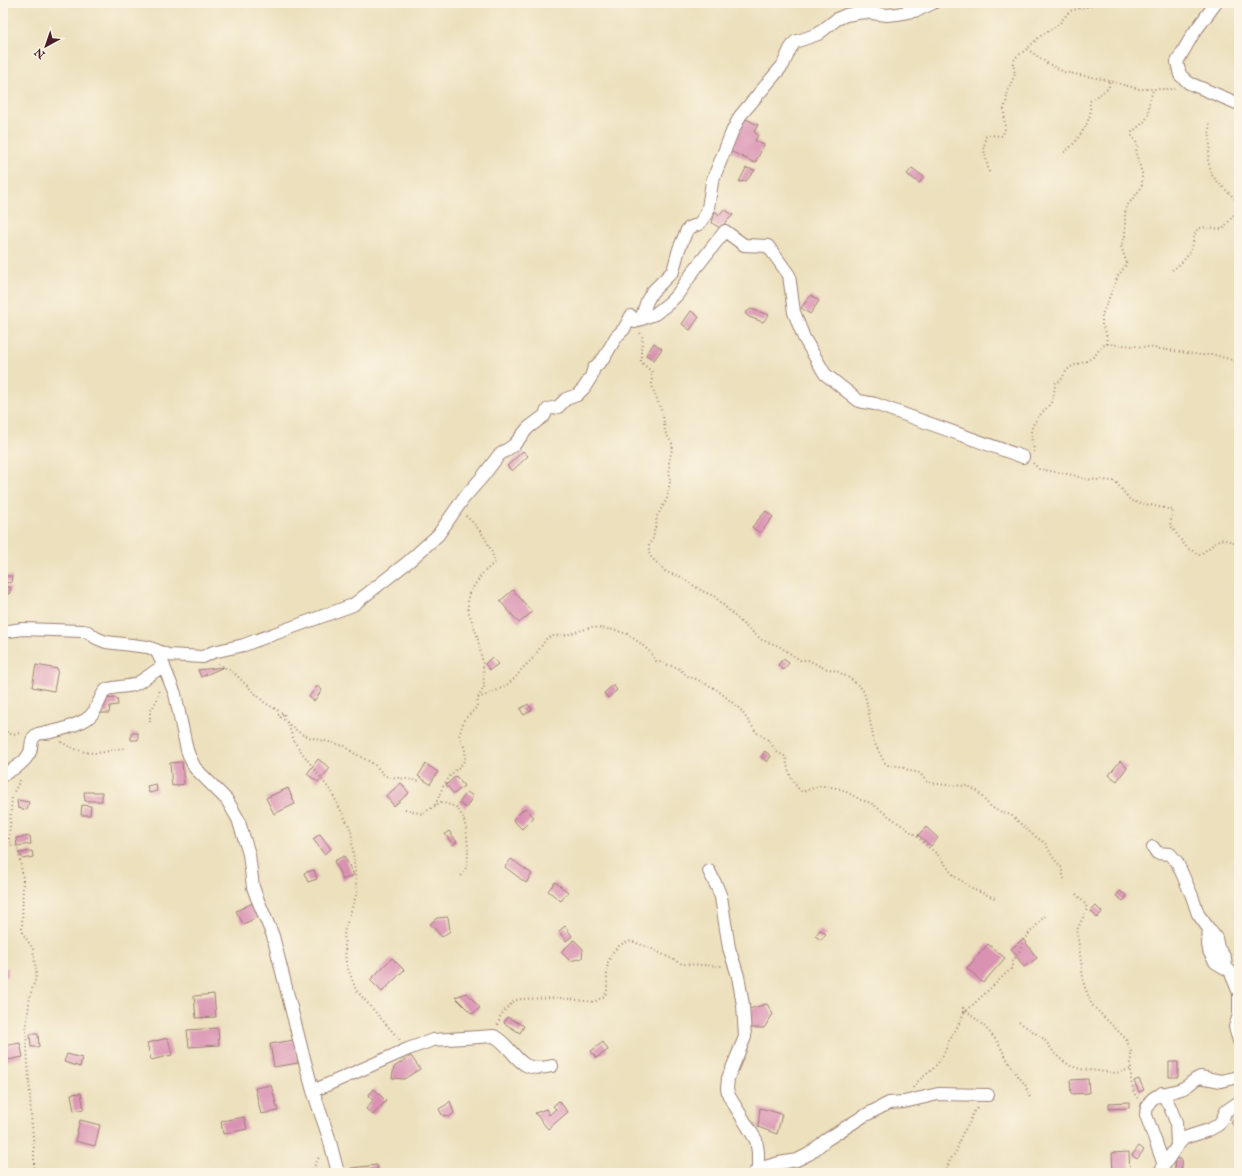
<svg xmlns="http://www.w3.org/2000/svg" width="1242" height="1176" font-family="'IM FELL English',serif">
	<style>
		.building { fill: #da92b3 }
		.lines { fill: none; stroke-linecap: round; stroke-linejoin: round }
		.street-casing { stroke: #9b8074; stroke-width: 14 }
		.path { stroke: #9b8074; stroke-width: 2; stroke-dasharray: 1 3; stroke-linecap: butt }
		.street { stroke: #fff; stroke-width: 12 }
	</style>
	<rect width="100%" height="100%" fill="#fcf5e5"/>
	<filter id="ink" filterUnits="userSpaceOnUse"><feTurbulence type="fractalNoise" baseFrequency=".025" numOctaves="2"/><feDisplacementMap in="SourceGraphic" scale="8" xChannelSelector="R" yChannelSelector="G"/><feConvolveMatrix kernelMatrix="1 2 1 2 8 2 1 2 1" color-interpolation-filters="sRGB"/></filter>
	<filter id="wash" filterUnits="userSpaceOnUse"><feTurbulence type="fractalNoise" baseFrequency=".012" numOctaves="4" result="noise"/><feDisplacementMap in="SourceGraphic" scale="16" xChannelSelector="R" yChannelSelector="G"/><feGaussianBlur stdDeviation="0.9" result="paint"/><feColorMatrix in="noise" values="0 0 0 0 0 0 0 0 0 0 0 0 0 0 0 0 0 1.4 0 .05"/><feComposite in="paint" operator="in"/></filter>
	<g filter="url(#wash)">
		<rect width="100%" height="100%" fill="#ece0bd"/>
		<g id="blocks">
			<!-- building -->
			<path class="building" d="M744 118 758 125 754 132 758 135 755 141 764 145 755 163 728 150Z
				M746 168 755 170 746 181 739 182Z
				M912 168 924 177 919 183 907 174Z
				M724 209 733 215 720 228 712 223 715 211 719 215Z
				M811 295 819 301 810 314 801 308Z
				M751 309 769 315 763 322 749 317 745 313Z
				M691 311 699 317 690 330 682 324Z
				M654 343 662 349 654 360 646 355Z
				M523 451 528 456 512 471 507 466Z
				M766 511 773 517 760 533 752 527Z
				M3 576H12L11 583 3 582Z
				M5 586 11 588 9 594 3 593Z
				M513 590 532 612 519 623 500 601Z
				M492 657 498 664 490 670 485 664Z
				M783 659 789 663 783 670 778 665Z
				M36 665 58 669 54 691 32 687Z
				M224 667 201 677 198 670Z
				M613 685 617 690 608 698 604 693Z
				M317 686 322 690 314 701 309 697Z
				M117 698 118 705 110 706 109 713H98V699Z
				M528 704 532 710 524 715 520 709Z
				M131 733H138V740H131Z
				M765 751 771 756 767 762 761 757Z
				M318 759 330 768 318 782 307 774Z
				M1120 761 1127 767 1117 781 1109 775Z
				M182 762 184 784 172 786 170 763Z
				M426 764 438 772 430 784 418 776Z
				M456 776 464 786 454 794 446 785Z
				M401 783 409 793 394 806 386 796Z
				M156 784 157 791 149 793 147 786Z
				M288 788 295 804 274 814 266 798Z
				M84 792H102V801H85Z
				M467 792 473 796 466 808 459 803Z
				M17 800 29 802 27 810 18 808Z
				M82 805 91 806 90 815H81Z
				M525 808 534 817 522 829 513 820Z
				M926 827 938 838 931 846 918 835Z
				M449 831 457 842 453 845 445 834Z
				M320 834 331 849 324 854 313 839Z
				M30 836 31 844 17 846 16 838Z
				M32 851 33 857 23 859 19 853Z
				M344 856 354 875 343 880 334 861Z
				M511 859 532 874 526 883 505 867Z
				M314 870 317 879 308 882 304 873Z
				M555 882 568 892 561 901 548 891Z
				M1120 891 1127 896 1123 901 1116 896Z
				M255 902 261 916 243 924 236 911Z
				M1096 906 1102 912 1097 918 1091 911Z
				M448 917 450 931 442 937 430 924 437 918Z
				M565 926 572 936 566 941 559 931Z
				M820 930 826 934 821 940 815 936Z
				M1023 939 1037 958 1024 967 1011 949Z
				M574 940 583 949 582 958 570 961 561 952Z
				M988 944 1005 958 983 983 967 968Z
				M392 958 404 970 382 992 370 980Z
				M3 968H8V977H3Z
				M467 993 480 1008 472 1014 455 997Z
				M214 994 216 1017 196 1018 194 996Z
				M767 1004 773 1014 764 1028H748L749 1009Z
				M507 1017 524 1026 520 1033 504 1023Z
				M218 1028 219 1045 189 1047 187 1030Z
				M30 1034H38L39 1047H31Z
				M168 1038 172 1055 151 1060 147 1043Z
				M294 1040 298 1063 274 1067 270 1044Z
				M603 1042 608 1050 596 1058 591 1051Z
				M20 1043 23 1057 3 1061V1046Z
				M67 1054 82 1058 80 1067 64 1062Z
				M411 1056 420 1069 404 1079 392 1078 394 1067Z
				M1169 1062H1178V1077H1169Z
				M1088 1079 1089 1093 1071 1094 1070 1080Z
				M1139 1079 1144 1090 1139 1092 1134 1081Z
				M271 1085 278 1111 261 1114 255 1088Z
				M374 1089 386 1101 373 1115 366 1109 373 1100 368 1096Z
				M81 1093 84 1109 74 1111 71 1094Z
				M450 1101 454 1113 449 1117 442 1115 439 1109 446 1105Z
				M559 1101 568 1112 548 1129 535 1113 546 1109 549 1115 556 1109 553 1106Z
				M1129 1102V1108L1109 1109V1103Z
				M760 1108 782 1114 777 1134 758 1127Z
				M1238 1116H1239V1130L1231 1123Z
				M244 1117 247 1129 223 1134 221 1121Z
				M80 1120 100 1125 95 1146 75 1141Z
				M1139 1146 1144 1150 1137 1159 1132 1155Z
				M1129 1152 1130 1173H1113L1112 1153Z
				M1174 1159H1181L1182 1173H1175Z
				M377 1165 378 1173H352L351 1168Z"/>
		</g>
	</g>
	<g filter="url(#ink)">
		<use href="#blocks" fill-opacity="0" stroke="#9b8074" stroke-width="1"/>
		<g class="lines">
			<!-- street casing -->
			<g class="street-casing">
				<path id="street" d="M1216 3 1193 34 1177 62 1180 75 1189 83 1239 104
					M639 320 655 314 669 303 677 295 695 269 725 231 744 245 768 246 789 275 794 312 804 338 825 374 859 401 875 404 1023 457
					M3 632 22 629 83 631 88 632 96 638 106 642 148 647 168 655 203 657 213 652 244 645 353 605 408 562 438 535 463 499 483 476 499 455 514 445 528 428 544 416 548 409 558 407 566 399 577 395 584 388 591 377 594 368 604 358 616 337 624 329 631 316 635 322 639 320 642 316 647 301 652 292 673 271 679 249 687 230 689 228 699 224 706 214 708 208 712 182 732 132 740 116 783 65 790 49 795 42 818 34 837 19 846 15 864 12 887 15 897 14 918 10 933 3
					M156 650 162 662 175 694 187 750 190 758 195 768 227 800 238 819 249 854 253 887 257 898 273 936 302 1051 313 1091 329 1138 338 1173
					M3 775C12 769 23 765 29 754 33 748 29 740 36 735 40 732 46 734 51 732 62 730 75 725 85 720 99 712 98 697 106 690 110 687 126 687 133 685 144 681 153 671 164 666
					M1153 847 1157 853 1170 854 1177 862 1192 896 1198 914 1209 929 1208 944 1209 951 1215 962 1230 971 1239 993
					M709 871 717 887 721 897 729 948 738 976 743 1005 745 1037 728 1078 727 1089 729 1096 756 1140 758 1152V1171
					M1209 929 1216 938 1218 948 1225 958 1226 968
					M1239 995V1015L1235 1027 1239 1041
					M313 1091 408 1049 433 1040 494 1036C518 1050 516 1075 552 1066
					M1162 1093 1170 1107 1176 1122 1177 1146
					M1164 1165 1146 1115C1146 1092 1166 1095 1181 1089 1188 1087 1192 1080 1200 1077L1221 1081 1239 1077
					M754 1173 765 1167 779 1163 797 1160 809 1154 826 1140 862 1117 889 1103 904 1102 938 1094 988 1095
					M1159 1173 1177 1146 1184 1138 1209 1130 1218 1125 1222 1120 1226 1111 1239 1102"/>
			</g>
			<!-- path -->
			<path class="path" d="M1027 49 1047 63 1064 72 1102 79 1139 89H1175
				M1064 152C1073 148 1089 124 1090 114 1091 109 1089 105 1090 101L1107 89 1109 87V81
				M989 172 984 150 985 137 989 135 1002 136 1005 130 1004 109 1006 103 1008 90 1015 74 1013 63 1015 58 1027 49 1039 37 1059 24 1068 13 1072 10 1091 6 1093 3
				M1172 270C1180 265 1189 256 1192 247 1194 241 1193 230 1201 228 1208 226 1217 229 1223 229L1239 208 1238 203 1236 200 1216 180 1212 175 1208 160 1210 147 1209 121
				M640 333 643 338 641 349V362L652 372V386L663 415 665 432 673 445 669 462 670 482 667 499 656 518C658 527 653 527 654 537L649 544V553L650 556 665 571 671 574 679 576 702 591 714 596 744 625 762 640 779 646 800 660H808L824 668 837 671 851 679 861 688 864 692 866 699 874 742 884 762 888 765 899 766 911 771 920 773 926 781 931 783 946 785 968 786 977 791 989 805 996 810 1011 815 1033 835 1045 843 1054 859 1061 867 1064 879
				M1107 344 1106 333 1102 325V315L1118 276 1126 265V261L1121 246 1125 236V213L1127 206 1142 187V173L1136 153 1137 146 1136 141 1132 137V132L1144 122 1148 116 1149 104 1153 90
				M1034 452C1034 446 1031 440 1031 434 1032 416 1050 410 1053 397 1055 392 1054 387 1056 382L1061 381C1070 359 1079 368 1093 357 1099 352 1099 347 1107 344L1147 347 1201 355H1215L1239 362
				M1033 463 1039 469 1073 475 1084 479 1115 481 1131 501 1173 510 1170 525 1187 548 1200 555 1220 539 1239 543
				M218 664 232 671 265 703 284 714 295 743 332 793 351 830 357 893 344 932 346 963 356 990 400 1040
				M478 698 494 692 508 684 517 676 521 670 533 658 547 638 552 636 566 635 592 627 615 630 627 634 640 643 649 651 656 661 678 668 689 677 696 679 716 689 740 709 756 732 768 740 777 752 786 757C787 770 792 783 802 792L819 786H826L841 789 861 800 871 803 915 835 938 855 954 876 975 890 997 899
				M283 714 278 715 301 734 312 738 345 746 352 752 374 764 385 776 420 781
				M150 722V712L157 700 159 688
				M3 730 11 734 22 733
				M61 742C75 750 88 755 104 752 112 751 118 748 126 748
				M20 780 12 796 9 839 11 845 17 846 18 849 23 878 22 932 33 949 36 971V978L30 995 26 1030 31 1114 34 1149V1173
				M435 805C439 797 441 789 446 782 458 762 475 765 459 736L464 720 477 707 478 698 484 687 483 664 477 635 468 610V595L483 573 495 562C488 540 482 531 465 515
				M405 809 422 814 441 802 456 807C459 810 461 814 463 817 467 828 470 857 466 867 465 871 462 875 459 878
				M3 847 11 845
				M1076 894 1086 905 1087 909 1077 930 1084 985 1092 1005 1126 1039 1131 1052V1081L1134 1093 1138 1099
				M964 1012 963 1008 984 1026 997 1041 1012 1068 1026 1086 1030 1098
				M1019 1022 1044 1039 1055 1054 1063 1061 1071 1066 1080 1069 1116 1073 1131 1069
				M498 1025 500 1017 505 1010 514 1001 520 999 561 998 594 1002 603 997 607 992V969L608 962 613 952 618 947 622 944 631 941 650 948 682 964 722 966
				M913 1088 919 1080 932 1070 942 1058 949 1041 958 1026 964 1013 1011 969 1013 961 1019 952 1024 939 1045 916
				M311 1173 320 1155
				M945 1173 950 1160 956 1152 962 1134 969 1124 973 1113 978 1107"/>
			<!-- street -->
			<use href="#street" class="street"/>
		</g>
	</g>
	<!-- margin -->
	<rect width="1242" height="1176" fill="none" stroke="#fcf5e5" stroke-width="16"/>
	<!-- north arrow -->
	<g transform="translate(46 46) rotate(220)" stroke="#fcf5e5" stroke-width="3" paint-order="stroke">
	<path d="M0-3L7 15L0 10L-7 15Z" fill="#4a1f2b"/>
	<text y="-6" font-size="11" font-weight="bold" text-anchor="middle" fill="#4a1f2b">N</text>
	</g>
</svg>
